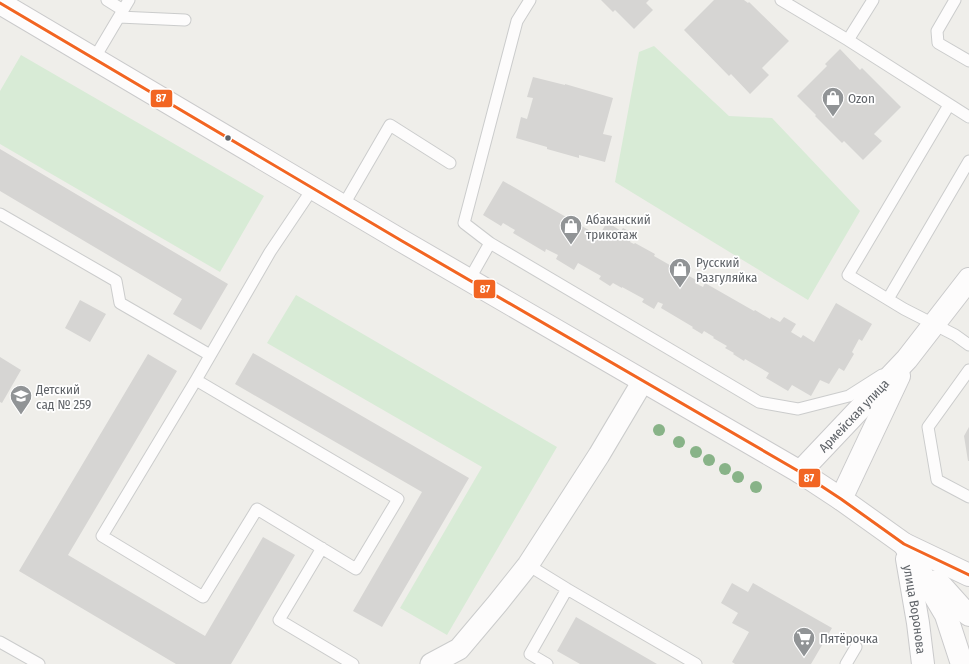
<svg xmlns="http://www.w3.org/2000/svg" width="969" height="664" font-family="'Fira Sans Condensed',sans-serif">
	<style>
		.green { fill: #d8ebd6 }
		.building { fill: #d6d5d3 }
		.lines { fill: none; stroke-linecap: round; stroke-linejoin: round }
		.lane-casing { stroke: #cbcccc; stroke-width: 13 }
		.street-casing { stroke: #cbcccc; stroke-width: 23 }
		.secondary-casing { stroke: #cacacb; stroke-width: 24 }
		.lane { stroke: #fdfcfc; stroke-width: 11 }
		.street { stroke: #fdfcfc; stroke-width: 21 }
		.secondary { stroke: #fdfcfc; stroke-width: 22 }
		.bus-1-casing { stroke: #fff; stroke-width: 6 }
		.bus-1 { stroke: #f26522; stroke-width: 3 }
		.tree { fill: #88b388 }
		.bus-dot { fill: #5f6368; stroke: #fff; stroke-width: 1.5 }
		.labels { text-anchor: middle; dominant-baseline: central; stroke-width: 3.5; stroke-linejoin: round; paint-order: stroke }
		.poi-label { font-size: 13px; fill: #5f6368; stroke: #fff; text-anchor: start }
		.street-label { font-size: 13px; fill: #5f6368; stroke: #fff }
		.line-badge { stroke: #fff; stroke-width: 1.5 }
		.badge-label { font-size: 11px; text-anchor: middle; font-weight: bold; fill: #fff }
	</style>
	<rect width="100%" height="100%" fill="#efeeea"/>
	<!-- green -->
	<path class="green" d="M654 46 729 116 772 118 860 211 808 300 615 182 639 52Z
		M21 55 264 196 220 272 0 144V91Z
		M296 295 557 447 447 635 400 608 482 467 267 343Z"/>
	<!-- building -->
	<path class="building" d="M601 0H649L646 3 653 10 634 29 615 10 613 12Z
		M714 0H744L748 3 749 2 789 41 762 68 769 75 750 94 731 74 729 76 684 30Z
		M840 49 860 70 862 68 901 107 874 134 882 141 863 160 844 141 842 143 815 116 816 115 797 96 827 66 825 64Z
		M533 77 565 85V84L613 98 603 134 612 136 605 162 579 155V158L547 149V147L516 138 521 117 527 119 533 98 527 97Z
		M0 149 228 284 201 330 173 314 182 299 0 191Z
		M503 181 594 233 593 235 598 238 607 222 621 231 623 228 634 234 630 242 634 244 635 243 655 254 654 256 696 280 695 283 703 287 705 283 754 311 755 310 770 319 771 317 780 322 784 317 796 324 791 332 801 338 803 335 814 342 836 303 872 324 862 341 859 339 852 352 854 354 844 371 839 368 829 384 820 380 811 396 792 385 788 391 766 378 769 373 745 359 744 361 733 354 734 353 725 348 727 346 713 338 714 337 704 331 702 334 692 328 693 327 661 308 663 304 658 302 654 309 642 302 644 299 622 287V288L613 283 610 286 599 279 601 276 578 263 574 270 556 259 558 255 546 249 545 252 513 233 515 230 503 223 501 226 483 215Z
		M80 300 106 314 90 342 65 328Z
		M253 353 469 478 382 627 353 611 422 492 235 384Z
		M148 354 177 371 68 555 205 636 263 537 295 555 231 664H176L19 571Z
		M0 357 21 370 2 403 0 402Z
		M969 427V461H968L964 436Z
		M732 583 748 592 753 583 832 628 811 664H735L732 662 749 632 732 623 738 613 721 603Z
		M576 617 657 664H580L557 651Z"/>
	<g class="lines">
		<!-- lane casing -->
		<g class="lane-casing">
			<path id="lane" d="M107 0 123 10
				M530 0 517 21 464 223 490 243 759 402 798 409 849 396 882 375
				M781 0 848 40 969 117
				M955 0 937 31 938 43 969 61
				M119 17 185 20
				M848 40 873 0
				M94 59 129 0
				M949 105 848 275 904 309 955 335 969 345
				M343 206 390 125 450 163
				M0 214 116 281 120 303 210 355
				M469 280 490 243
				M888 299 969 161
				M969 370 928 427 937 480 969 497
				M196 380 398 499 356 569 257 509 203 597 102 536 196 380 270 252 313 188
				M322 548 279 620 353 664
				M528 565 567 589 696 664
				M0 642 39 664
				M547 664 530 654 567 589
				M846 664 856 647"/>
		</g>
		<!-- street casing -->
		<g class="street-casing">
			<path id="street" d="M431 664 459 649 497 604 528 565 599 455 643 381"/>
		</g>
		<!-- secondary casing -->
		<g class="secondary-casing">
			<g id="secondary">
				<path d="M0 3 402 241 800 472 841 499 904 544 969 575"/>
				<path id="s1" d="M800 472 907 359 969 279"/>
				<path d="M841 499 899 376"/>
				<path d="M904 544 946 615 962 664"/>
				<path id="s2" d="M907 559 918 623 923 664"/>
				<path d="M937 581 962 609 969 615"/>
			</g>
		</g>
		<!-- lane -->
		<use href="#lane" class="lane"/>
		<!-- street -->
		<use href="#street" class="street"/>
		<!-- secondary -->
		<use href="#secondary" class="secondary"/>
		<!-- bus-1 casing -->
		<g class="bus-1-casing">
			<path id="bus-1" d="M0 3 402 241 800 472 841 499 904 544 969 575"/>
		</g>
		<!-- bus-1 -->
		<use href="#bus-1" class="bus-1"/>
	</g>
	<!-- trees -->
	<g class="tree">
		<circle cx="659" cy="430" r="6"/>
		<circle cx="679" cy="442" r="6"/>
		<circle cx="696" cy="452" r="6"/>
		<circle cx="709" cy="460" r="6"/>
		<circle cx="725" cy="469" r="6"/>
		<circle cx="738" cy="477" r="6"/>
		<circle cx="756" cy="487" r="6"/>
	</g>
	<!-- icons -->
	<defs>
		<g id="shop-pin" transform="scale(1.15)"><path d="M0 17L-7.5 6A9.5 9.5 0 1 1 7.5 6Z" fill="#919496" stroke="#fff"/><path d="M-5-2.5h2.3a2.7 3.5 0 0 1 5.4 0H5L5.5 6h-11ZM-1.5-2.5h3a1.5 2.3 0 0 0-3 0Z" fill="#fff"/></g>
		<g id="school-pin" transform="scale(1.15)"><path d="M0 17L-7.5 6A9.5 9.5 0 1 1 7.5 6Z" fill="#919496" stroke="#fff"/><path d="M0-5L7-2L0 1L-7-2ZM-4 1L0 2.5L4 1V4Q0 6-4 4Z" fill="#fff"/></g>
		<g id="supermarket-pin" transform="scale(1.15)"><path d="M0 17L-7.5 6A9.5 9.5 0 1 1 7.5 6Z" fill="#919496" stroke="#fff"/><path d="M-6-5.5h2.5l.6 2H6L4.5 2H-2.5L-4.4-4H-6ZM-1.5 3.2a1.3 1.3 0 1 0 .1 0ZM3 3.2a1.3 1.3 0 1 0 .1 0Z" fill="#fff"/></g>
	</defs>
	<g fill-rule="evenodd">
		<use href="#shop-pin" x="833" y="98"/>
		<use href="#shop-pin" x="571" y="226"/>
		<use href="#shop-pin" x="680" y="269"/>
		<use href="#school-pin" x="21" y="396"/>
		<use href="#supermarket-pin" x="804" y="638"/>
	</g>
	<!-- markers -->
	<circle class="bus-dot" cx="228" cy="138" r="3.5"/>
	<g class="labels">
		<!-- poi labels -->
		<g class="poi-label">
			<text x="848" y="98">Ozon</text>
			<text x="586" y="219">Абаканский<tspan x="586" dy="15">трикотаж</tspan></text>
			<text x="696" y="262">Русский<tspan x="696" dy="15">Разгуляйка</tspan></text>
			<text x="36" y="389">Детский<tspan x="36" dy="15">сад № 259</tspan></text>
			<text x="820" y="638">Пятёрочка</text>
		</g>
		<!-- street labels -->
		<g class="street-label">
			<text stroke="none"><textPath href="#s1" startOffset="78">Армейская улица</textPath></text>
			<text stroke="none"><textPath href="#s2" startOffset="51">улица Воронова</textPath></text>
		</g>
	</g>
	<g class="line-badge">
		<rect x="150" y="89" width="23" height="19" rx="4" fill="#f26522"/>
		<rect x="473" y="279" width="23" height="20" rx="4" fill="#f26522"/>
		<rect x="798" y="468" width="23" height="20" rx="4" fill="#f26522"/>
	</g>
	<g class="badge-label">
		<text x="161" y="102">87</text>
		<text x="485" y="293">87</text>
		<text x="809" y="482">87</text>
	</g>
</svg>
